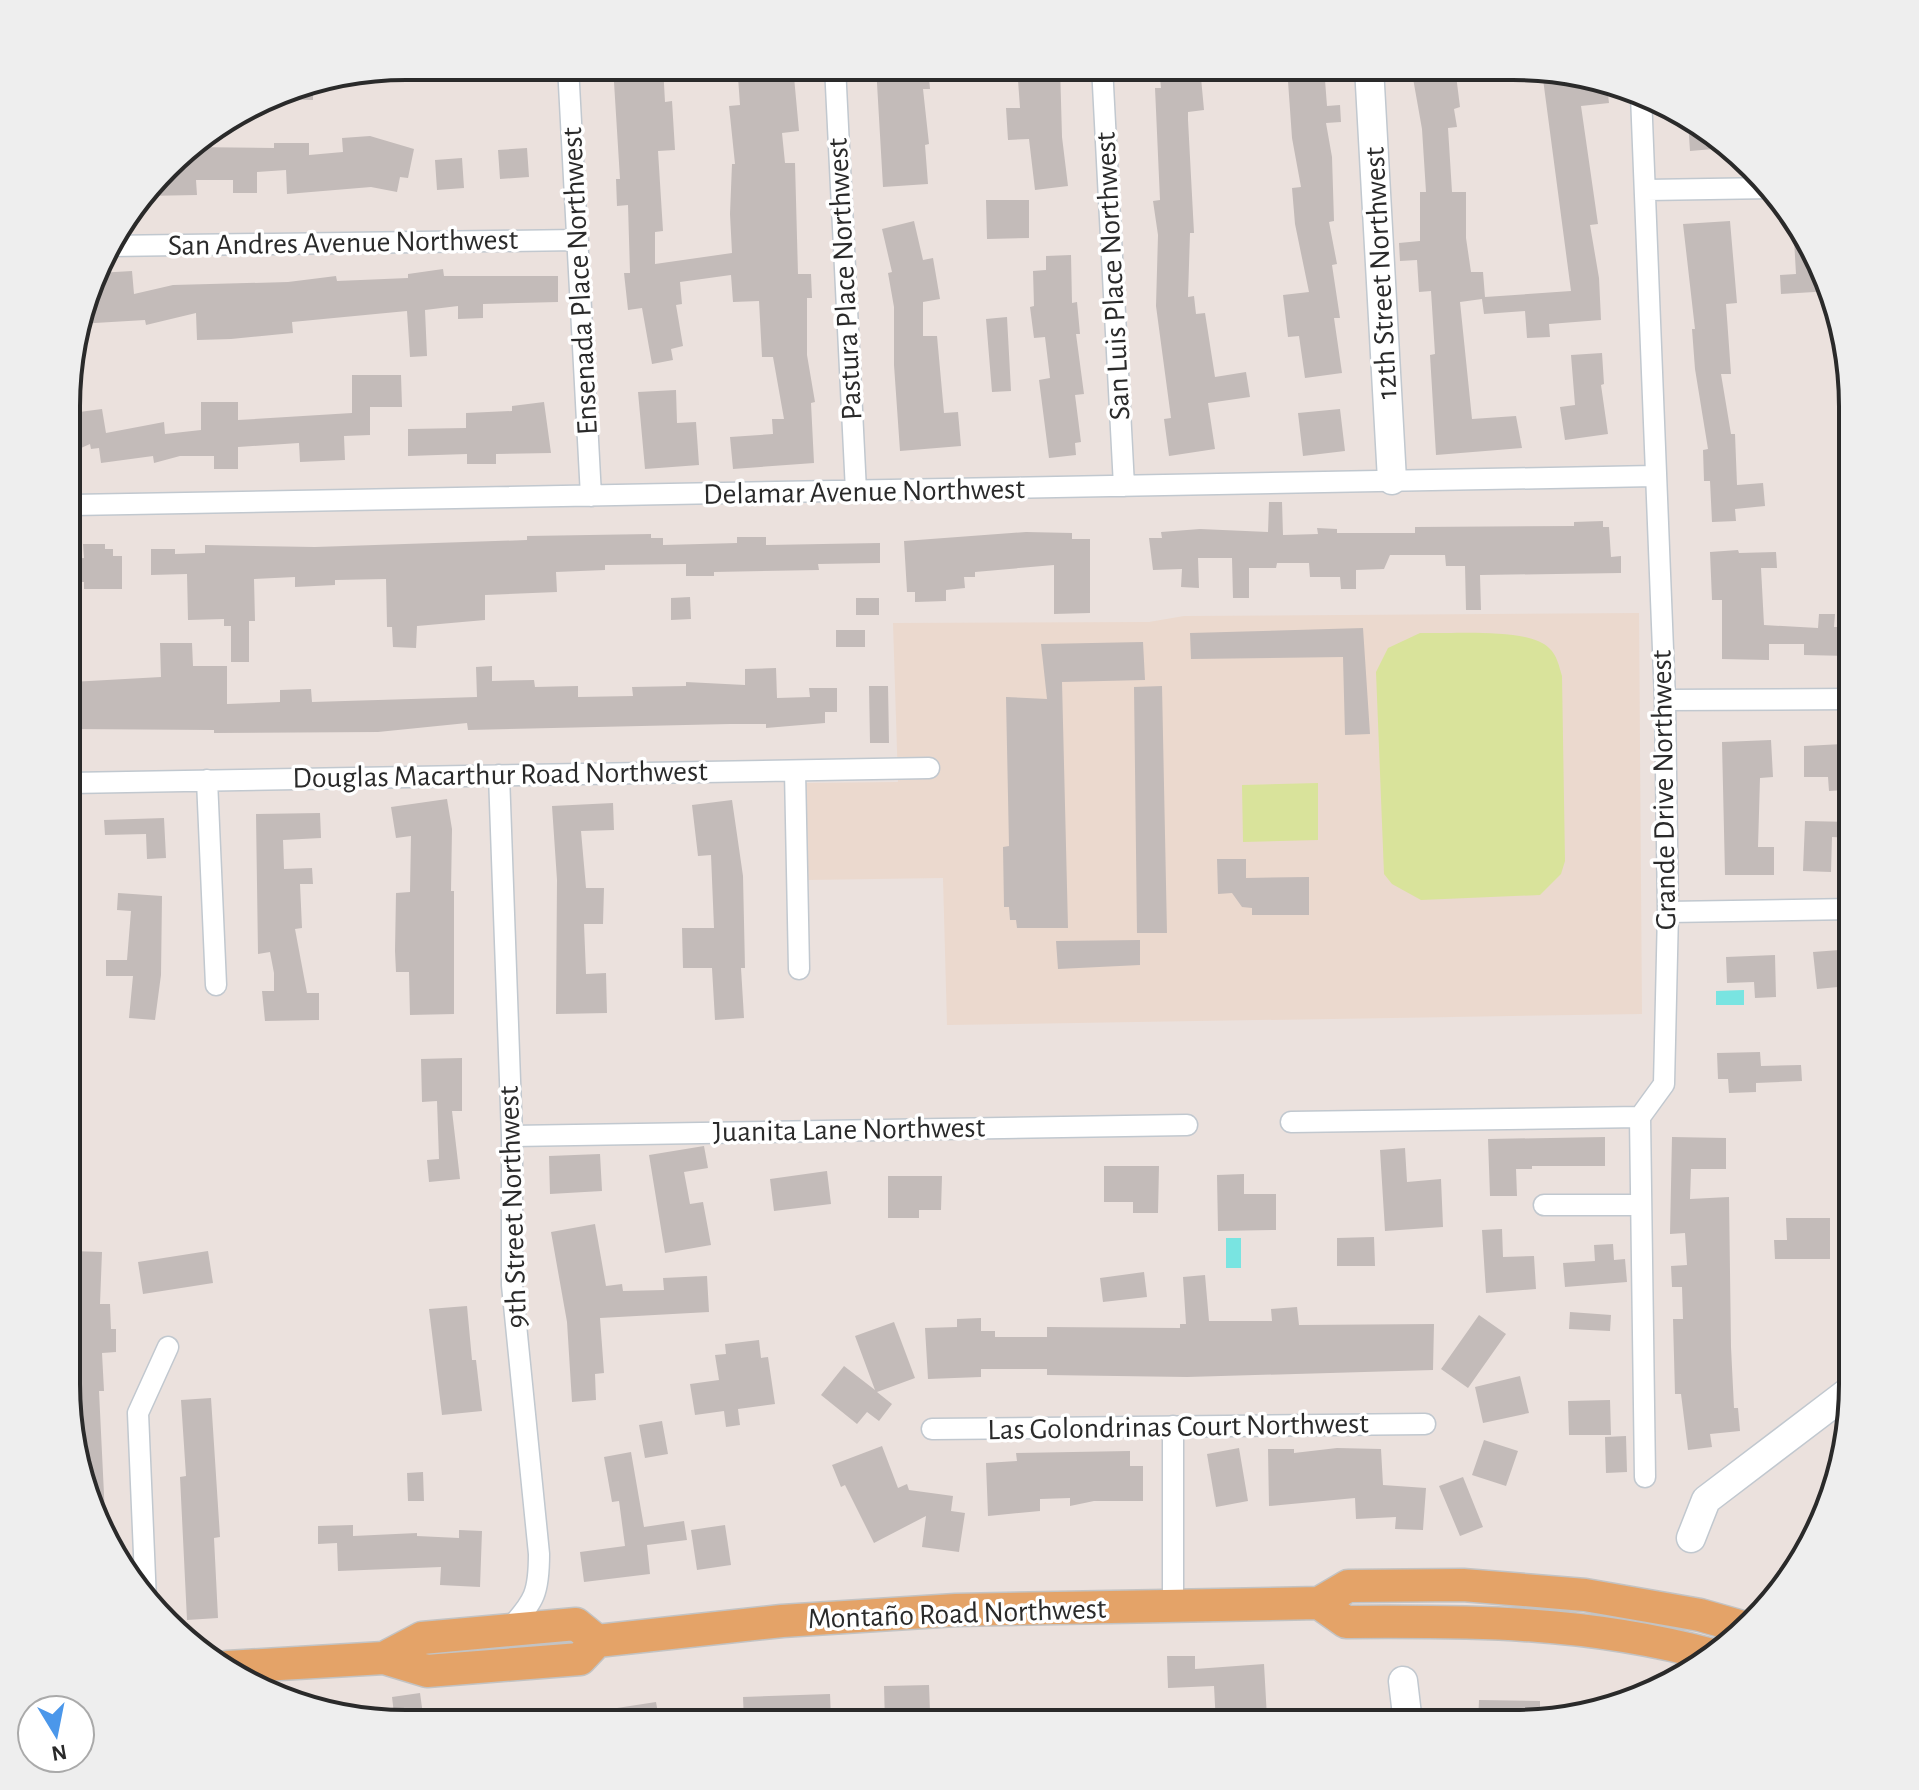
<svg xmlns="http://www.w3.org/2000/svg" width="1919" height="1790" font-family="'Alegreya Sans',sans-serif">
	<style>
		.education { fill: #ebd9ce }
		.pitch { fill: #d9e39b }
		.water { fill: #79e4e1 }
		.building { fill: #c3bbb9 }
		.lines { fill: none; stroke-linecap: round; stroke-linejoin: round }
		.street-casing { stroke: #c1c8cf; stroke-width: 23 }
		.secondary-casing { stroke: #c1c8cf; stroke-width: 31 }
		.primary-casing { stroke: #c3c3c3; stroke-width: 35 }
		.street { stroke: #fff; stroke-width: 20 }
		.secondary { stroke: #fff; stroke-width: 28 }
		.primary { stroke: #e4a368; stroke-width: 32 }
		.labels { text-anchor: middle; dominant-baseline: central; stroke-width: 7; stroke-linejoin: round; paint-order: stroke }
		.street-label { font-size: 30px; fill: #2a2a2a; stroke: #fff }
		.rim { fill: none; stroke: #2a2a2a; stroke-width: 4 }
	</style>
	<rect width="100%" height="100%" fill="#ebe1dd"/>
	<!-- education -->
	<path class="education" d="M1639 613 1642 1014 947 1025 943 878 806 880V783L898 782 893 623 1149 622 1184 616Z"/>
	<!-- pitch -->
	<path class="pitch" d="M1420 633C1451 634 1528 627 1549 648 1557 655 1559 666 1562 676L1565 861 1561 874 1540 895 1421 900 1392 884 1384 874 1376 672 1388 648Z
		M1318 783V840L1243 842 1242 785Z"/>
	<!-- water -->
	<path class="water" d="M1744 990V1005H1716V991Z
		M1226 1238H1241V1268H1226Z"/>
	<!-- building -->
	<path class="building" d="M613 66H663L665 102 672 101 675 150 658 151 663 231 655 232V264L732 253 730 214 732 164H735L729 106 740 105 738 77 750 76 749 66H793L799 131 782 133 785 163H795L798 274H811L812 298H807V355L815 402 811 403 814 463 733 469 730 437 773 434 772 419H784L773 357H762L759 301 733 302 731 275 680 282 682 304 676 305 683 346 671 349 673 360 652 364 642 308 628 310 624 273H630L628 205 617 206 616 179H620Z
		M876 66H928L930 89H923L929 144 925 145 928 184 883 187Z
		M1017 66H1060L1062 137 1068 186 1035 190 1029 139 1008 140 1006 108H1020Z
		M1159 67H1200L1204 110 1188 112V120L1194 233H1190L1188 297 1194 296 1196 314 1205 313 1215 377 1246 372 1250 397 1208 403 1215 449 1169 456 1164 419 1171 418 1156 306 1158 235 1153 201 1160 200 1155 88H1161Z
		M1287 67H1324L1327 106 1340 105 1341 122 1326 123 1332 157 1334 221 1329 222 1337 264 1332 265 1340 318H1334L1342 373 1305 378 1299 336 1288 337 1283 295 1309 292 1295 224 1292 188 1301 187 1292 138Z
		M1411 67H1455L1460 107 1454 109 1457 127 1448 128 1452 192H1466V238L1471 272H1483L1485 297 1571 291 1543 79 1568 75 1607 86 1609 103 1581 106 1598 224 1590 225 1599 278 1601 320 1549 324 1550 337 1527 338 1525 311 1484 314 1482 299 1460 302 1472 419 1516 416 1522 448 1436 455 1430 355 1435 354 1431 291 1419 292 1417 260 1400 261 1399 243 1420 241V192H1426L1422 129Z
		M313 81V100L270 99 296 84Z
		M1688 120 1705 133 1725 148 1690 151Z
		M370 136 414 149 408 178 400 177 397 192 371 187 287 194 286 170 257 172V193H233V180H196L197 195 144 196 188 147 274 148V143H309V155L343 152 342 138Z
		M527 148 529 177 500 179 498 150Z
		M462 158 464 188 437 190 435 160Z
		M986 200H1029V238L987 239Z
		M914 221 923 260 933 258 940 299 923 302V336H937L944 413 958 412 961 446 900 451 894 365V307L888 273 892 272 882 229Z
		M1730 221 1737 303 1726 304 1731 374H1721L1731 434H1735L1737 485 1763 483 1765 506 1735 509 1736 521 1712 522 1710 481H1704L1703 450 1708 449 1695 369 1692 329H1695L1683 224Z
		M1793 221 1827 276 1831 291 1781 294 1780 275 1796 274Z
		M1071 255 1072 303 1077 302 1080 334H1076L1084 394 1075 395 1081 442 1075 443 1076 455 1049 458 1039 380 1050 378 1045 337 1034 338 1030 307 1034 306 1033 271 1046 270V256Z
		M443 269 444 276H558V302L483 304V318L458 319V306L425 310 427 356 410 357 407 311 292 322 293 333 231 339 197 340 196 313 146 325 145 320 78 324 98 273 132 271 134 294 173 285 288 282 336 276 337 281 408 278V274Z
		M1007 317 1011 391 992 392 986 319Z
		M1602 353 1604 384 1601 385 1608 434 1565 440 1560 407 1575 405 1571 355Z
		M352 375H401L402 407H370V435L344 436 345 460 300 462 299 443 238 447V469H214V456H180L154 463 153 456 101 463 99 448 91 449 90 444 72 452V413L102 409 106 433 164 422 165 434 201 430V402H238V420L352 413Z
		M676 390 677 423 696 422 699 465 645 469 638 392Z
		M544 402 551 453 496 454V464H467V454L408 456V429L466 428V413L512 411V406Z
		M1340 409 1345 451 1303 456 1298 413Z
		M1269 502H1282L1283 535 1318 534 1317 528 1337 529V533H1415V527L1574 526V522L1603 521V527H1609L1611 557 1621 556V573L1480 575 1481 610H1466L1465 566H1446L1445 555H1390L1384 569 1356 570V589H1341L1340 577H1310L1309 563H1277L1276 568H1249V598H1233L1232 558H1198L1199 588 1181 587 1182 569 1153 570 1149 538H1162L1161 532 1200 529 1268 532Z
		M1026 532 1072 533V539H1090V613L1054 614V565L975 572V577H964L965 588 946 590V601L915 602V592H907L904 541Z
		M651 534V538H663V545L737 543V537H766V545L880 543V563L818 564 819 570 714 572V576H686V564L605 565V570L556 572 557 592 485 595V620L417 626 416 648 393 647 392 627H387L386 579 335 580V585L295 587V577L254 579 255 621H249V662H231V626H224V619L188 620 187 574 151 575V549H175V554L205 553V545L315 547 527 540V536Z
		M83 544H105V549H113V556H122V589H84V582H71V559L84 558Z
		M1738 550 1739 553 1776 552 1777 568H1761L1764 625 1818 628 1819 614H1835L1834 627H1849V656L1804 655V644H1769V660L1722 659V600H1712L1710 552Z
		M690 597 691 619 671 620V598Z
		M856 598H879V615H856Z
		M1363 628 1370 734 1345 735 1343 657 1191 659 1190 633Z
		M836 630H865V647H836Z
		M1143 642 1145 680 1062 682 1068 928H1017L1016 920H1010L1009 907H1004L1003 847 1009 846 1006 697 1047 699 1041 644Z
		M160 643H192L193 666H227V704L280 702V690L311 689 312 702 477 697 476 667 492 666V681L534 680 535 687 578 686V697L633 696 632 687 686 686V682L745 685V669L776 668 777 698 810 697 809 688H837V712H825V723L766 728V724H730L468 730 467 723 378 732 214 733V730L70 729 71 682 161 677Z
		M869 686H888L889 743H870Z
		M1162 686 1167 933H1137L1134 687Z
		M1771 740 1773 777 1760 778 1758 847H1774V875H1725L1722 742Z
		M1843 744 1844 790 1829 791 1828 777H1804V746Z
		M447 799 452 829 451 891H454V1014L410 1015 409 972H396L395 951 396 893 410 892 411 836 396 838 391 807Z
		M732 800 743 876 745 968H741L744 1018 715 1020 712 968H683L682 928H714L711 855 698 856 692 805Z
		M613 803 614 830 581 831 586 888H604L603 924H584L586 974 606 973 607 1013 556 1014 557 880 552 806Z
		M320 813 321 838 283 840 284 869 312 868 313 884H300L302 928 295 929 307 993H319V1020L265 1021 262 991H274V973L270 952 258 954 256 814Z
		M164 818 166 858 147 859 146 834 105 835 104 820Z
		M1805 821 1852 822V838L1832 837 1831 872 1803 871Z
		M1217 859H1246V878L1309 877V915H1252V908L1242 907 1232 893 1218 894Z
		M118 893 162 896 161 975 155 1020 129 1018 133 976H106V960H127L131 911 117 910Z
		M1140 940V965L1058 969 1056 941Z
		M1853 949V974L1837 976 1838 987 1817 989 1813 952Z
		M1775 955 1776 997 1755 998 1754 982 1727 983 1726 957Z
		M1760 1052 1761 1066 1801 1065 1802 1081 1756 1083V1092L1729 1093 1728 1079H1718L1717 1053Z
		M462 1058V1111H452L460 1179 429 1182 427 1160 439 1159 437 1101 422 1102 421 1059Z
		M1605 1137V1166H1532V1169H1516L1517 1196H1490L1488 1139Z
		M1672 1137 1726 1138V1169H1691L1690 1199 1729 1197 1731 1347 1734 1408H1738L1740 1431 1710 1434 1712 1447 1688 1450 1681 1394H1675L1673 1319H1683L1682 1287H1672L1671 1266 1687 1265 1685 1233 1670 1234Z
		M704 1146 708 1168 684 1172 690 1204 703 1202 711 1245 665 1253 649 1155Z
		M1405 1148 1407 1182 1441 1179 1443 1227 1385 1231 1380 1150Z
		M600 1154 602 1191 550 1194 549 1156Z
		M1104 1166H1159L1158 1213H1133V1202H1104Z
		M827 1171 831 1204 774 1211 770 1179Z
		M1244 1174V1194H1276V1230L1218 1231 1217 1175Z
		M888 1176H942L941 1210H919V1218H888Z
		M1786 1218H1830V1259H1775L1774 1240H1787Z
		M595 1224 606 1286 622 1284 623 1291 664 1290 663 1278 707 1276 709 1312 600 1318 604 1373 595 1374 596 1400 572 1402 567 1322 551 1232Z
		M1502 1229 1503 1257 1534 1256 1536 1289 1486 1293 1482 1230Z
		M1374 1237 1375 1266H1337V1238Z
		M1613 1244 1614 1260 1625 1259 1627 1282 1565 1287 1563 1263 1595 1261 1594 1245Z
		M72 1251 102 1252 100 1304H110L111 1329H116V1352L102 1353 104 1391H99L106 1536 92 1514 67 1406Z
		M208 1251 213 1283 143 1294 138 1262Z
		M1144 1272 1147 1297 1103 1302 1100 1278Z
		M1205 1275 1209 1321H1272L1271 1309 1297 1307 1299 1325 1434 1324 1433 1370 1187 1377 1047 1375V1369H981V1377L928 1379 925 1328 957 1327V1319L981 1318V1331H995V1337H1047V1327L1180 1328V1324H1186L1183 1277Z
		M467 1306 472 1360H476L482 1411 442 1415 429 1309Z
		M1570 1312 1611 1315 1610 1331 1569 1329Z
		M1479 1315 1506 1334 1468 1388 1441 1369Z
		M894 1322 915 1378 877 1392 892 1404 879 1421 867 1412 857 1424 821 1395 844 1366 875 1390 855 1336Z
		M759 1340 761 1358 768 1357 775 1404 738 1409 740 1425 726 1427 724 1411 695 1415 690 1384 719 1380 715 1355 726 1354 725 1344Z
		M1520 1376 1529 1413 1483 1423 1475 1387Z
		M211 1398 220 1537 214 1538 218 1618 187 1620 180 1477 186 1476 181 1400Z
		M1610 1400 1611 1435H1569L1568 1401Z
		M662 1421 668 1454 645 1458 639 1425Z
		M1626 1436 1627 1472 1606 1473 1605 1437Z
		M1484 1440 1518 1451 1506 1486 1472 1475Z
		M882 1446 898 1488 907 1484 909 1490 953 1496 951 1511 965 1513 959 1552 922 1547 926 1516 874 1543 845 1485 841 1487 832 1465Z
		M1239 1448 1248 1501 1216 1507 1207 1454Z
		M1337 1448 1381 1449 1383 1485 1426 1488 1423 1530 1395 1529 1396 1517 1356 1519 1355 1498 1269 1506 1268 1449H1294V1453Z
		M1130 1451V1466H1143V1501H1094L1070 1506V1498L1040 1499V1511L988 1516 986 1463 1017 1461 1016 1453Z
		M631 1452 644 1527 684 1521 687 1540 647 1545 650 1574 584 1582 580 1552 625 1546 619 1501 612 1502 604 1457Z
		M423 1472 424 1501H408L407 1473Z
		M1463 1477 1483 1527 1460 1536 1439 1486Z
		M353 1525V1536L417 1533V1536L459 1538V1530L482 1531 480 1587 440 1585 441 1567 338 1571 337 1543 318 1544V1526Z
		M725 1525 731 1565 697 1570 691 1530Z
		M1167 1656H1195V1669L1264 1664 1267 1718 1248 1719V1723L1216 1724 1214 1686 1168 1688Z
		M929 1685 930 1712H911L912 1724H885L884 1686Z
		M420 1693 424 1722H395L392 1697Z
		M830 1694 831 1718 744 1722 743 1697Z
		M1479 1700 1540 1701V1722L1478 1723Z
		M656 1702 660 1724H620L617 1708Z"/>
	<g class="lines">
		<!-- street casing -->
		<g class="street-casing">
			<path id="street" d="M568 66 591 496
				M835 66 856 491
				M1102 66 1124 486
				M1641 95 1665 700 1668 912 1664 1084 1640 1117 1645 1477
				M1647 190 1772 188
				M108 246 578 240
				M72 505 1655 476
				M1665 700 1852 699
				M795 771 799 969
				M499 775 512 1136V1285L539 1554C539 1592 535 1601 509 1629
				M207 780 216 985
				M70 783 929 768
				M1668 912 1853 909
				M1291 1122 1640 1117
				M512 1136 1187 1125
				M1544 1205H1641
				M1173 1426V1607
				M932 1429 1425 1424
				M146 1601 138 1413 168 1347"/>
		</g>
		<!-- secondary casing -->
		<g class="secondary-casing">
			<path id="secondary" d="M1369 67 1392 480
				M1691 1538 1706 1500 1852 1389
				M1403 1681 1408 1723"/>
		</g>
		<!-- primary casing -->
		<g class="primary-casing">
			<path id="primary" d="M1319 1603 1346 1622C1474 1621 1587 1621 1712 1655
				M384 1658 422 1638 576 1624 597 1641
				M227 1667 384 1658 427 1671 580 1659 597 1641 782 1621 956 1610 1319 1603 1348 1586 1463 1585 1585 1595 1700 1615 1746 1628"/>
		</g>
		<!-- street -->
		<use href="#street" class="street"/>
		<!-- secondary -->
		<use href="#secondary" class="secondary"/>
		<!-- primary -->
		<use href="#primary" class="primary"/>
	</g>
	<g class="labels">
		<!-- street labels -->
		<g class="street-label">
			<text transform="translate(343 243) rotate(-1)">San Andres Avenue Northwest</text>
			<text transform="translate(1381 273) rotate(-93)">12th Street Northwest</text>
			<text transform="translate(1113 276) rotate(-93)">San Luis Place Northwest</text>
			<text transform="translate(845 279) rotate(-93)">Pastura Place Northwest</text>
			<text transform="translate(580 281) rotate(-93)">Ensenada Place Northwest</text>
			<text transform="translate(864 492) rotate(-1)">Delamar Avenue Northwest</text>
			<text transform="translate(500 775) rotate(-1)">Douglas Macarthur Road Northwest</text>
			<text transform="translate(1664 790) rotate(-91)">Grande Drive Northwest</text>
			<text transform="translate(849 1130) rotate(-1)">Juanita Lane Northwest</text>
			<text transform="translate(513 1207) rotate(-92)">9th Street Northwest</text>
			<text transform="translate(1178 1427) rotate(-1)">Las Golondrinas Court Northwest</text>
			<text transform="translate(957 1614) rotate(-2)">Montaño Road Northwest</text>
		</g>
	</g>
	<!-- crop -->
	<path d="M0 0H1919V1790H0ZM406 80H1513A326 326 0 0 1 1839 406V1384A326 326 0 0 1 1513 1710H406A326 326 0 0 1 80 1384V406A326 326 0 0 1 406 80Z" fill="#eee" fill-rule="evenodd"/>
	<path class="rim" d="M406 80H1513A326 326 0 0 1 1839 406V1384A326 326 0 0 1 1513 1710H406A326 326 0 0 1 80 1384V406A326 326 0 0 1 406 80Z"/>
	<!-- north arrow -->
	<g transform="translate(56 1734) rotate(170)"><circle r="38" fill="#ffffff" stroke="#aaaaaa" stroke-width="2"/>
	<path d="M0-6L14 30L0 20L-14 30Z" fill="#4b97ea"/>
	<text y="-12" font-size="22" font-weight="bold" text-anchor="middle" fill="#2a2a2a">N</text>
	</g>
</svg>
